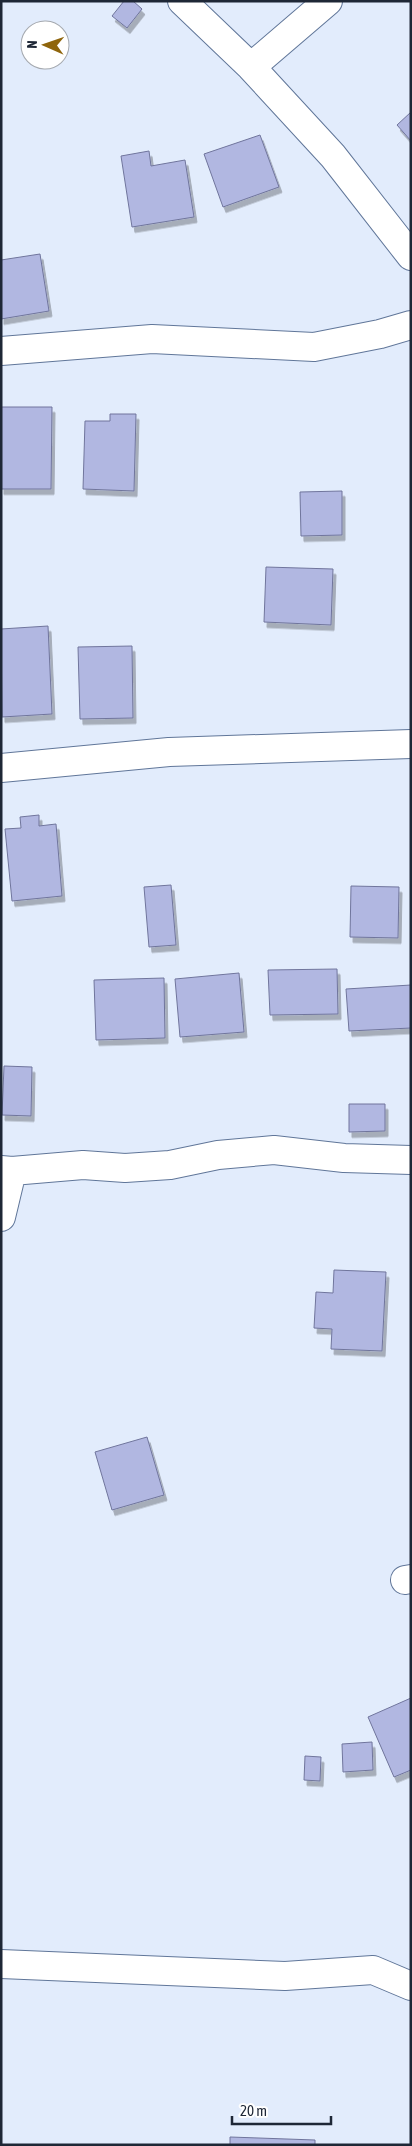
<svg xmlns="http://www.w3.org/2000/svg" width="412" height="2146" font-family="'Asap Condensed',sans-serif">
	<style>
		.building { fill: #b1b7e1; stroke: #70759c; filter: url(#shadow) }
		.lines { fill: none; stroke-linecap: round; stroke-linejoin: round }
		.minor-casing { stroke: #607699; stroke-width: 30 }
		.minor { stroke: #fff; stroke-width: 28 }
	</style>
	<defs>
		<filter id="shadow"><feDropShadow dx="3" dy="5.5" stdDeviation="0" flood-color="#0004"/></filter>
	</defs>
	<rect width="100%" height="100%" fill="#e2ecfc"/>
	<!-- building -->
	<path class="building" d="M124 1H133L142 9 127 28 112 16Z
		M411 112V141L397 125Z
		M260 135 279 187 223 207 204 154Z
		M149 151 151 166 185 160 194 217 132 227 121 156Z
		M40 254 49 311 1 319V260Z
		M1 407H52L51 489H1Z
		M110 414H136L134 491 83 489 85 421H110Z
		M342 491V535L301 536 300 492Z
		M266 567 333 569 331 625 264 622Z
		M48 626 52 714 2 717 1 629Z
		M132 646 133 718 80 719 78 647Z
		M39 815V826L56 824 62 896 12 901 5 829 21 828 20 817Z
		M171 885 176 945 149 947 144 887Z
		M351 886 399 887 398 938 350 937Z
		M337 969 338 1014 270 1015 268 970Z
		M239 973 244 1032 180 1037 175 979Z
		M164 978 165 1038 96 1040 94 980Z
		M411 985V1028L349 1031 346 989Z
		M4 1066 32 1067 31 1116 2 1115Z
		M349 1104H385V1131L349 1132Z
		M334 1270 386 1272 382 1351 331 1349 332 1329 314 1328 316 1292 333 1293Z
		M147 1437 164 1495 112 1510 95 1452Z
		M411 1698V1770L394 1777 368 1717Z
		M372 1742 373 1770 343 1772 342 1744Z
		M305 1756 321 1757 320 1781 304 1780Z
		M230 2137 315 2140V2145H230Z"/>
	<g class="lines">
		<!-- minor casing -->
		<g class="minor-casing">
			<path id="minor" d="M182 1 251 67 333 156 411 256
				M251 67 328 1
				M1 351 152 339 314 347 380 334 411 325
				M1 768 169 752 411 744
				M1 1170 12 1171 83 1165 125 1168 170 1165 218 1155 274 1150 344 1158 411 1160
				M1 1217 12 1171
				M405 1580 411 1579
				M1 1964 285 1976 373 1970 411 1986"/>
		</g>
		<!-- minor -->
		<use href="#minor" class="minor"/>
	</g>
	<!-- border -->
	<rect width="412" height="2146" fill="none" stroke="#1e2736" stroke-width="5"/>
	<!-- north arrow -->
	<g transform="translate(45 45) rotate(272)"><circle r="24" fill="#ffffff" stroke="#a5a9af"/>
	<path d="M0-4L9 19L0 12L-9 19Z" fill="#8f650c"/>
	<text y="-8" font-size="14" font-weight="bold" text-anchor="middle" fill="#1e2736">N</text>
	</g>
	<!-- scale -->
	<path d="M232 2116v8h99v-8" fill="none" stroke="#1e2736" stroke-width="2.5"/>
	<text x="240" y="2116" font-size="15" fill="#1e2736" stroke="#ffffff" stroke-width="4" paint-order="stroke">20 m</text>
</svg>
